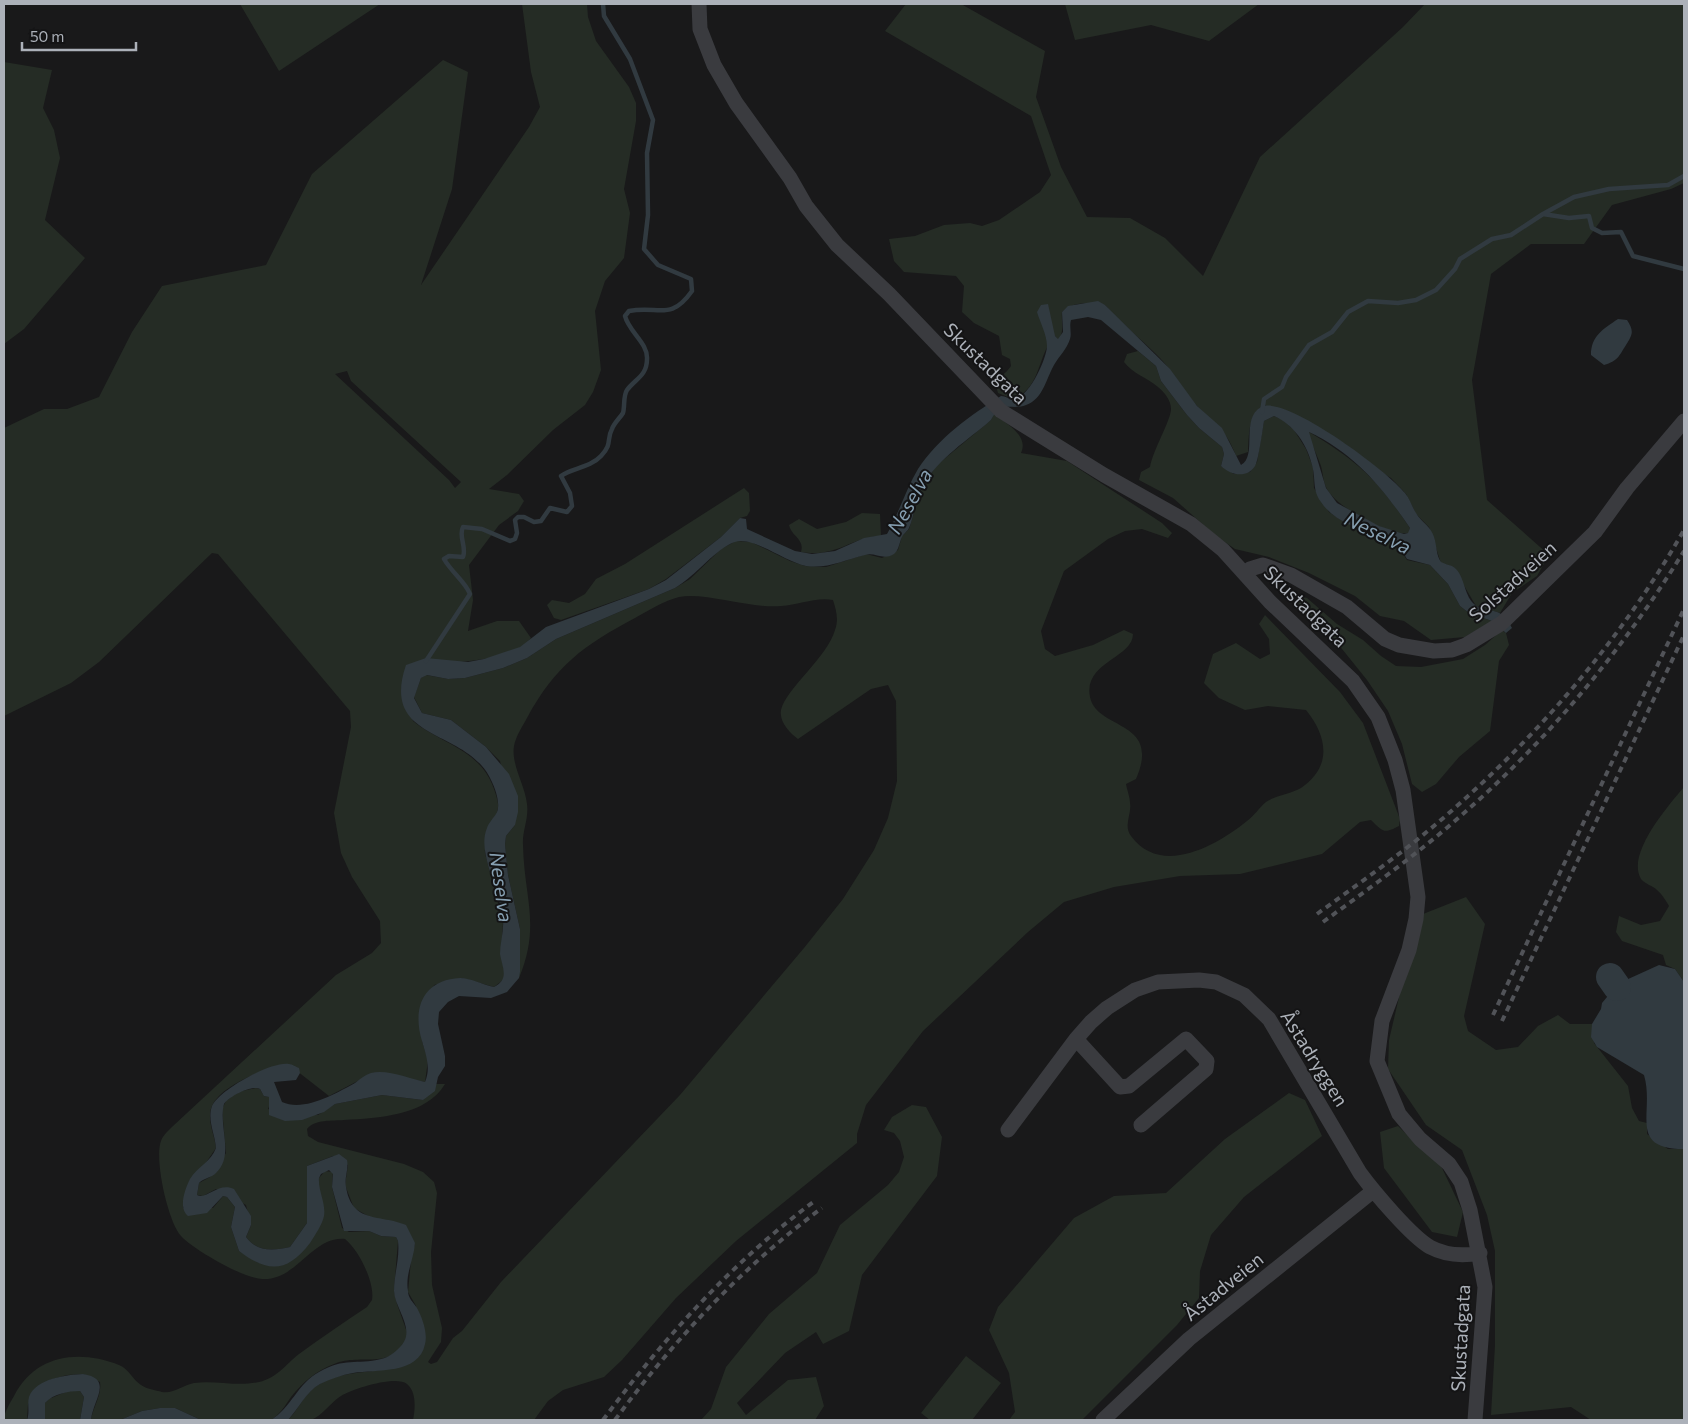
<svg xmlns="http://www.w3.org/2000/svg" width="1688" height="1424" font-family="Commissioner,sans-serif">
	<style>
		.green { fill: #252c25; fill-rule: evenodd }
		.water { fill: #313a40; fill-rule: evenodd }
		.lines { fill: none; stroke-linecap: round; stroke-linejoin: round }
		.stream { stroke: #313a40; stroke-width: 4.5 }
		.river { stroke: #313a40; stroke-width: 28 }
		.street { stroke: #3a3b3f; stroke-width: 15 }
		.rail { stroke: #515358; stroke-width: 4; stroke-dasharray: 6 5; stroke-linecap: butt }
		.labels { text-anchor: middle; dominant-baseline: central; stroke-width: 4; stroke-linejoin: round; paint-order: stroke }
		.street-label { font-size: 19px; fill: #acb1b9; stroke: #141415 }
		.water-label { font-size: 20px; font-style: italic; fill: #869fb1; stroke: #141415 }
	</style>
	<rect width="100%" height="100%" fill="#19191a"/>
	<!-- green -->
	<path class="green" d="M240 4H380L279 71Z
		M522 4H587L588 17 596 41 629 87 636 103V121L624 189 630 213 624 258 605 281 595 311 601 370 593 392 585 405 553 430 507 475 489 489 519 494 524 501 518 511 499 525 469 565 473 600 468 631 497 621H519L531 638C513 664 436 663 406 665L413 721C443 745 480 749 494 789 496 795 499 803 498 808 495 824 484 836 485 853L503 922 501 956 505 973 503 980 494 987 462 978 434 985 422 1041 428 1060 425 1082 373 1073 329 1096 288 1064C267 1068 222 1084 212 1106 206 1120 215 1135 216 1148L185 1193 183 1208H213L223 1196 227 1197 235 1207 231 1227 239 1251 259 1263 305 1248 319 1178 325 1171 333 1172 332 1187 342 1228 349 1232 369 1231 381 1236 396 1237 398 1241 394 1290 397 1304 408 1335C392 1373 362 1352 334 1364 316 1371 303 1382 291 1397 285 1406 280 1414 271 1420H201L175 1408H160L142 1411 120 1420H91C93 1407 102 1395 100 1382L83 1374 67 1375 50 1380 28 1404 27 1420H4C4 1412 10 1403 14 1396 35 1355 78 1349 119 1365 129 1369 132 1379 141 1385 146 1389 156 1390 162 1392 174 1394 183 1385 194 1383 216 1380 237 1387 259 1382 277 1378 285 1365 299 1354 321 1338 344 1322 367 1307L372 1300C375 1283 359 1250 345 1239 312 1236 297 1281 262 1279 243 1278 194 1250 181 1236 168 1222 154 1159 161 1141 163 1135 169 1130 173 1126L336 975 372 953 381 943 380 921 352 877 341 853 334 813 351 727 350 711 218 554 212 553 99 662 71 683 4 716V428L44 409H67L99 397 132 332 162 286 266 265 312 174 443 60 468 72 452 189 421 285 529 127 540 107 531 72ZM347 371 351 381 461 482 455 488 449 480 335 374Z
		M906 4H961L1045 51 1036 97 1061 167 1087 217 1130 218 1165 238 1203 276 1260 157 1403 27 1425 4H1684V183L1671 189 1612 205 1584 244H1531L1491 274 1472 380 1487 500 1549 555 1537 576 1512 593 1500 613 1476 606 1453 567 1441 563 1429 527 1416 514 1406 494 1391 478 1265 405C1248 413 1249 435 1248 452L1236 456C1226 428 1215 427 1197 406 1184 391 1174 373 1160 358 1142 340 1122 324 1105 305 1089 303 1075 300 1062 312 1061 321 1065 332 1058 340L1055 336C1037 354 1042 388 1013 399L998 393C993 377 1004 377 1011 366L1010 359 1002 355 999 336 974 323 962 312 964 286 956 276 904 272 894 261 889 239 915 236 944 225 970 223 982 226 999 220 1040 192 1051 175 1031 116 885 31Z
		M1065 4H1259L1209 41 1151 25 1075 40Z
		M4 62 52 70 43 108 54 130 60 158 45 220 85 258 24 329 4 344Z
		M1138 351 1156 366 1161 381 1187 415 1199 428 1222 447 1224 454 1221 466 1234 474 1250 472 1257 462 1264 421 1274 416 1283 420 1294 430 1306 449 1313 467 1314 488 1329 512 1344 522 1395 541 1407 560 1430 565 1448 584 1460 606 1469 613 1492 621 1465 637 1431 640 1404 621 1380 616 1355 596 1309 573 1269 557 1235 549 1216 536 1173 498 1139 480 1141 472 1150 467C1153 450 1171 420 1171 409 1171 400 1164 392 1158 387 1146 377 1133 374 1124 362L1127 354Z
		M994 414C1007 424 1029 436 1021 453L1067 461 1162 523 1172 533 1168 538 1142 529 1125 531 1108 539 1064 571 1041 631 1045 649 1055 656 1093 645 1124 630 1133 634C1133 658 1083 662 1090 697 1097 731 1162 719 1136 779L1126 784C1127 790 1130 797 1130 803 1132 814 1123 825 1131 836 1161 877 1216 846 1247 821 1254 816 1259 808 1266 802 1276 795 1291 794 1301 788 1333 766 1327 736 1306 710L1268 706 1245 710 1219 698 1204 683 1213 654 1236 643 1260 659 1270 654 1269 639 1259 624 1265 615 1340 692 1363 723 1400 819 1399 826C1384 834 1383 832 1371 820L1360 822 1322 854 1240 874 1180 876 1114 887 1064 902 1028 932 923 1031 866 1105 857 1134V1143L736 1241 676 1298 622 1360 604 1377 563 1390 548 1401 534 1420H413C415 1410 417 1392 407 1384 395 1375 353 1389 341 1396 331 1402 322 1416 311 1420 305 1422 294 1420 288 1420 298 1410 303 1396 315 1387 344 1366 383 1377 415 1360L416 1306 408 1292 411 1260 415 1243 354 1208 345 1185 348 1165 333 1156 307 1166V1223L290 1247C274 1251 257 1252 246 1237L251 1225 246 1205 216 1189 203 1196 197 1195 199 1183 210 1177 226 1153 222 1109 226 1101 237 1092 256 1088 260 1089 264 1096 269 1097 270 1104 268 1109 318 1115 335 1104 382 1095 423 1100 435 1084H445C426 1116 378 1118 344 1120 332 1121 315 1119 307 1129L308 1136 318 1142 404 1164 423 1172 434 1182 437 1193 431 1252 432 1285 442 1328 441 1342 428 1362 431 1364 437 1362 453 1338 462 1331 501 1282 680 1095 804 948 843 899 874 850 888 818 897 781 896 701 888 685 871 689 798 739C790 733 779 722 781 710 787 687 827 658 835 630 839 619 836 610 833 600 815 597 799 605 781 606 750 609 706 592 679 597 664 601 649 610 635 618 584 645 555 666 527 718 522 727 516 736 514 746 511 765 525 785 527 804 529 819 522 831 523 845 524 898 541 925 519 978L520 929 508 875 505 844 506 836 515 825 500 761 486 747 451 720 422 713 414 697 421 678 426 675 448 679 465 678 503 668 527 658 556 639 675 588 690 579 721 549 736 541 751 542 790 561 805 566 826 567 866 554 882 558 898 550 902 536 909 529 922 487 937 465 991 420Z
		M1309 432C1359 462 1378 480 1410 528L1409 533C1390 537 1335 506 1327 489 1323 482 1323 473 1321 466 1317 455 1312 445 1308 434Z
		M744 488 749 493 750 511 747 516 740 518 721 537 666 579 649 589 561 620 554 618 547 605 552 600 569 603 585 594 596 579 625 564Z
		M862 513 880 514 881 536C851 537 837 558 801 552 805 539 791 536 789 525L799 519 817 529 846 522Z
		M1300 596 1307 598 1337 624 1363 640 1381 656 1396 666 1421 667 1463 659 1485 645 1502 630 1506 633 1509 645 1499 661 1490 731 1459 757 1436 784 1422 792 1412 784 1402 744 1388 711 1367 680 1334 639 1296 602Z
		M1684 787V982L1675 969 1666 965 1663 955 1622 941 1616 932 1619 916 1641 925 1660 921 1669 906C1666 901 1662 894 1657 890 1653 886 1645 884 1641 879 1626 854 1668 806 1684 787Z
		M1466 897 1485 924 1464 1016 1468 1031 1496 1050 1518 1047 1538 1026 1558 1015 1570 1024H1592L1594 1043 1628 1086 1632 1108 1639 1121 1647 1123V1134L1668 1149H1684V1420H1591L1571 1407 1491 1415 1495 1345V1251L1487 1215 1462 1150 1426 1125 1388 1069 1389 1040 1418 916Z
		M1289 1093 1305 1100 1322 1136 1244 1197 1211 1235 1200 1271 1199 1298 1177 1325 1082 1420H1009L1015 1412 1009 1373 989 1330 998 1307 1074 1218 1114 1196 1166 1193 1225 1139Z
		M912 1105 926 1107 942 1137 937 1176 862 1275 849 1331 823 1344 816 1332 785 1353 737 1403 746 1415 788 1380 816 1377 824 1406 815 1420H701L711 1409 726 1367 769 1314 817 1273 840 1225 888 1185 899 1172 904 1157 900 1141 894 1133 884 1130 892 1117Z
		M1398 1126 1442 1168 1463 1212 1457 1237 1432 1232 1384 1168 1380 1132Z
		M966 1356 1001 1383 972 1420H930L921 1413Z
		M68 1391H80L84 1397 80 1420H45V1403L49 1399Z"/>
	<!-- water -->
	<path class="water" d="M1098 301 1105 305 1170 369 1197 406 1222 428 1241 465C1258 456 1240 419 1261 407 1285 394 1389 472 1405 493 1410 499 1412 507 1416 513 1421 522 1431 526 1434 537 1437 546 1436 555 1441 562 1445 564 1449 565 1452 566 1465 573 1463 594 1474 604 1486 615 1500 603 1512 628L1506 633 1492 621 1469 613 1460 606 1448 584 1430 565 1407 559C1404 554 1399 544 1394 541 1390 538 1384 537 1379 536 1358 528 1334 522 1321 502 1312 490 1316 479 1312 465 1307 444 1294 425 1274 416L1264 421C1263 428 1258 463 1255 466 1247 479 1230 475 1221 466L1224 454 1222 447 1199 428 1187 415 1161 381 1156 366 1101 320 1088 317 1071 320C1069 327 1072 333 1070 339 1067 349 1059 356 1054 365 1046 379 1043 399 1026 405 1011 411 1002 399 991 420 967 441 940 457 923 485 915 498 915 515 909 528 907 532 903 534 902 537 899 543 899 550 894 554 883 561 875 552 865 555 844 560 828 569 806 566 785 562 753 536 735 542 716 548 696 576 675 588L556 639 527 658 503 668 465 678 448 679 427 675 421 678 414 698 422 713 451 720 486 747 509 774 518 796V812L515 825 506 836 505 844 508 875 520 929V972L519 978 507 992 491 998 459 996 448 1002 439 1012 438 1024 445 1056V1066L438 1077 435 1091 423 1100 382 1095 335 1104 324 1112 302 1120 285 1121 269 1115V1097L264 1096C263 1095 261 1090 260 1089 252 1084 228 1097 224 1104 218 1126 235 1155 216 1173 211 1178 204 1178 199 1183L197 1195C207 1200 218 1182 234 1189L251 1216V1225L246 1237C257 1252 273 1251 290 1247L307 1223V1166L339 1154 347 1160C349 1169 344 1178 346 1187 352 1224 380 1214 406 1225L415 1243C414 1259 405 1274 408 1291 408 1298 413 1302 417 1308 422 1317 428 1333 425 1344 419 1375 376 1369 353 1373 342 1375 330 1379 320 1384 306 1392 299 1408 288 1420H271C291 1408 298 1383 319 1372 345 1357 356 1365 381 1359 389 1357 394 1353 400 1347 417 1330 395 1310 394 1291 394 1274 400 1258 398 1241L396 1237 381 1236 369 1231H344L332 1187 333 1174 329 1170 321 1174 319 1178C318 1191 326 1203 324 1216 322 1225 315 1235 310 1243 287 1273 268 1273 239 1251L231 1227 235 1207 227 1197 223 1196 207 1213 188 1216C178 1208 185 1189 190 1179 197 1167 211 1162 216 1148 215 1134 207 1120 212 1106 219 1090 271 1061 289 1064 292 1064 296 1067 299 1068L300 1073 296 1080 274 1082 282 1102C304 1112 335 1094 355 1083 360 1079 365 1075 371 1073 388 1069 410 1079 425 1082 431 1068 426 1055 422 1041 412 1008 423 980 460 978 471 978 483 985 494 987 510 979 502 967 500 954 500 943 504 931 503 920 501 902 493 883 488 865 485 853 482 840 487 828 489 822 494 818 497 812 501 802 494 785 489 776 463 728 380 741 406 665L426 658 468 662 484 659 520 647 546 627 649 589 666 580 721 537 740 518 746 519 747 529 795 551 812 554 835 551 864 538 887 534C899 513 906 489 918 469 938 438 971 415 1001 396 1006 396 1008 399 1012 399 1028 401 1047 358 1047 346 1047 335 1040 322 1037 312L1041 305 1048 304 1055 336 1058 339 1063 332 1062 312 1068 306ZM1309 432C1355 454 1382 487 1410 528L1408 533 1404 534 1379 526 1337 503 1326 488Z
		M1618 319 1627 320C1634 331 1633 334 1626 345 1619 356 1618 361 1604 365L1591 355C1591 336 1603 329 1618 319Z
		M1659 965 1675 969 1684 982V1149C1627 1149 1655 1112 1644 1075L1597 1047 1591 1037 1592 1024 1601 1009 1602 1003 1612 991 1626 980Z
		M83 1374C114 1379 93 1400 91 1420H80L84 1397 80 1391C68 1391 53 1394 45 1403V1420H27C30 1412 27 1404 29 1397 36 1378 67 1375 83 1374Z
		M160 1408H175L201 1420H120L142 1411Z"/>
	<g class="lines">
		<!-- stream -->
		<path class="stream" d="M1543 214 1569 218 1589 216 1592 228 1602 233 1621 232 1633 256 1684 269
			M1262 412 1264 399 1282 387 1286 377 1309 345 1332 332 1348 312 1368 301 1398 303 1416 300 1436 290 1455 269 1460 259 1492 239 1511 235 1543 214 1574 197 1609 189 1668 185 1684 176
			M426 661 470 594C465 581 452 573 444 559L449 556 463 557C467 547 458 536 463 527L482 529 510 541 515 539 517 533 515 520 518 517H524L534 522 541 521 550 508 567 512 572 506 570 493 561 476C571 468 590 468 601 456 613 443 606 440 612 429 614 423 620 418 623 413 625 406 623 396 627 390 635 379 647 376 647 359 648 343 629 332 625 316L629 311C659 305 670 322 692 291L691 279 658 265 644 249 648 215 647 153 653 120 630 59 604 16 603 4"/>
		<!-- river -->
		<path class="river" d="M1610 977 1617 987"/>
		<!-- street -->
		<path class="street" d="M699 4 700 29 714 65 736 103 790 178 806 206 837 245 889 294 1001 411 1104 475 1191 524 1223 550 1270 602 1353 681 1378 717 1395 760 1403 790 1418 897 1416 919 1409 950 1382 1021 1377 1061 1399 1114 1420 1139 1449 1164 1461 1182 1470 1210 1485 1287 1475 1420
			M1245 574 1250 569 1263 565 1291 575 1347 607 1385 639 1399 645 1434 651 1452 650 1466 645 1502 623 1595 532 1627 488 1684 421
			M1076 1039 1120 1087 1129 1086 1186 1039 1207 1061 1206 1069 1141 1125
			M1008 1130 1076 1039 1091 1022 1107 1008 1135 990 1158 982 1199 980 1216 982 1244 995 1269 1019 1360 1173C1374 1192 1411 1236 1430 1247 1445 1255 1464 1256 1480 1253
			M1103 1420 1189 1339 1373 1191"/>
		<!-- rail -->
		<path class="rail" d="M1317 914C1365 879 1414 845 1458 805 1547 726 1625 633 1684 530
			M1323 922C1371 887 1419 853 1464 813 1550 738 1624 648 1684 551
			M1493 1015 1684 609
			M1502 1021 1684 635
			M603 1420C664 1338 733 1261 816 1200
			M615 1420C673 1341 742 1267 822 1208"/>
	</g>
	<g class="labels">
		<!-- street labels -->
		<g class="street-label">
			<text transform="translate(986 363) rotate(44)">Skustadgata</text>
			<text transform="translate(1512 581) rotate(-42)">Solstadveien</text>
			<text transform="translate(1306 606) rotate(44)">Skustadgata</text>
			<text transform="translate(1315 1058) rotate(58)">Åstadryggen</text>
			<text transform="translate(1223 1286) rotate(-39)">Åstadveien</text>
			<text transform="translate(1460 1338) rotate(-87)">Skustadgata</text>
		</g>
		<!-- water labels -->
		<g class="water-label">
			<text transform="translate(909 501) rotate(-61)">Neselva</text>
			<text transform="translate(1378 532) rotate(26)">Neselva</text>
			<text transform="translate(502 887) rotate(82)">Neselva</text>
		</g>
	</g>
	<!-- border -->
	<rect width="1688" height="1424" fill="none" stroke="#acb1b9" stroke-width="10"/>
	<!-- scale -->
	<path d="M22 42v8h114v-8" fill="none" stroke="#acb1b9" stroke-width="2.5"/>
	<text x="30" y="42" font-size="15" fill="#acb1b9" stroke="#141415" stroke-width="4" paint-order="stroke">50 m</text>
</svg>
